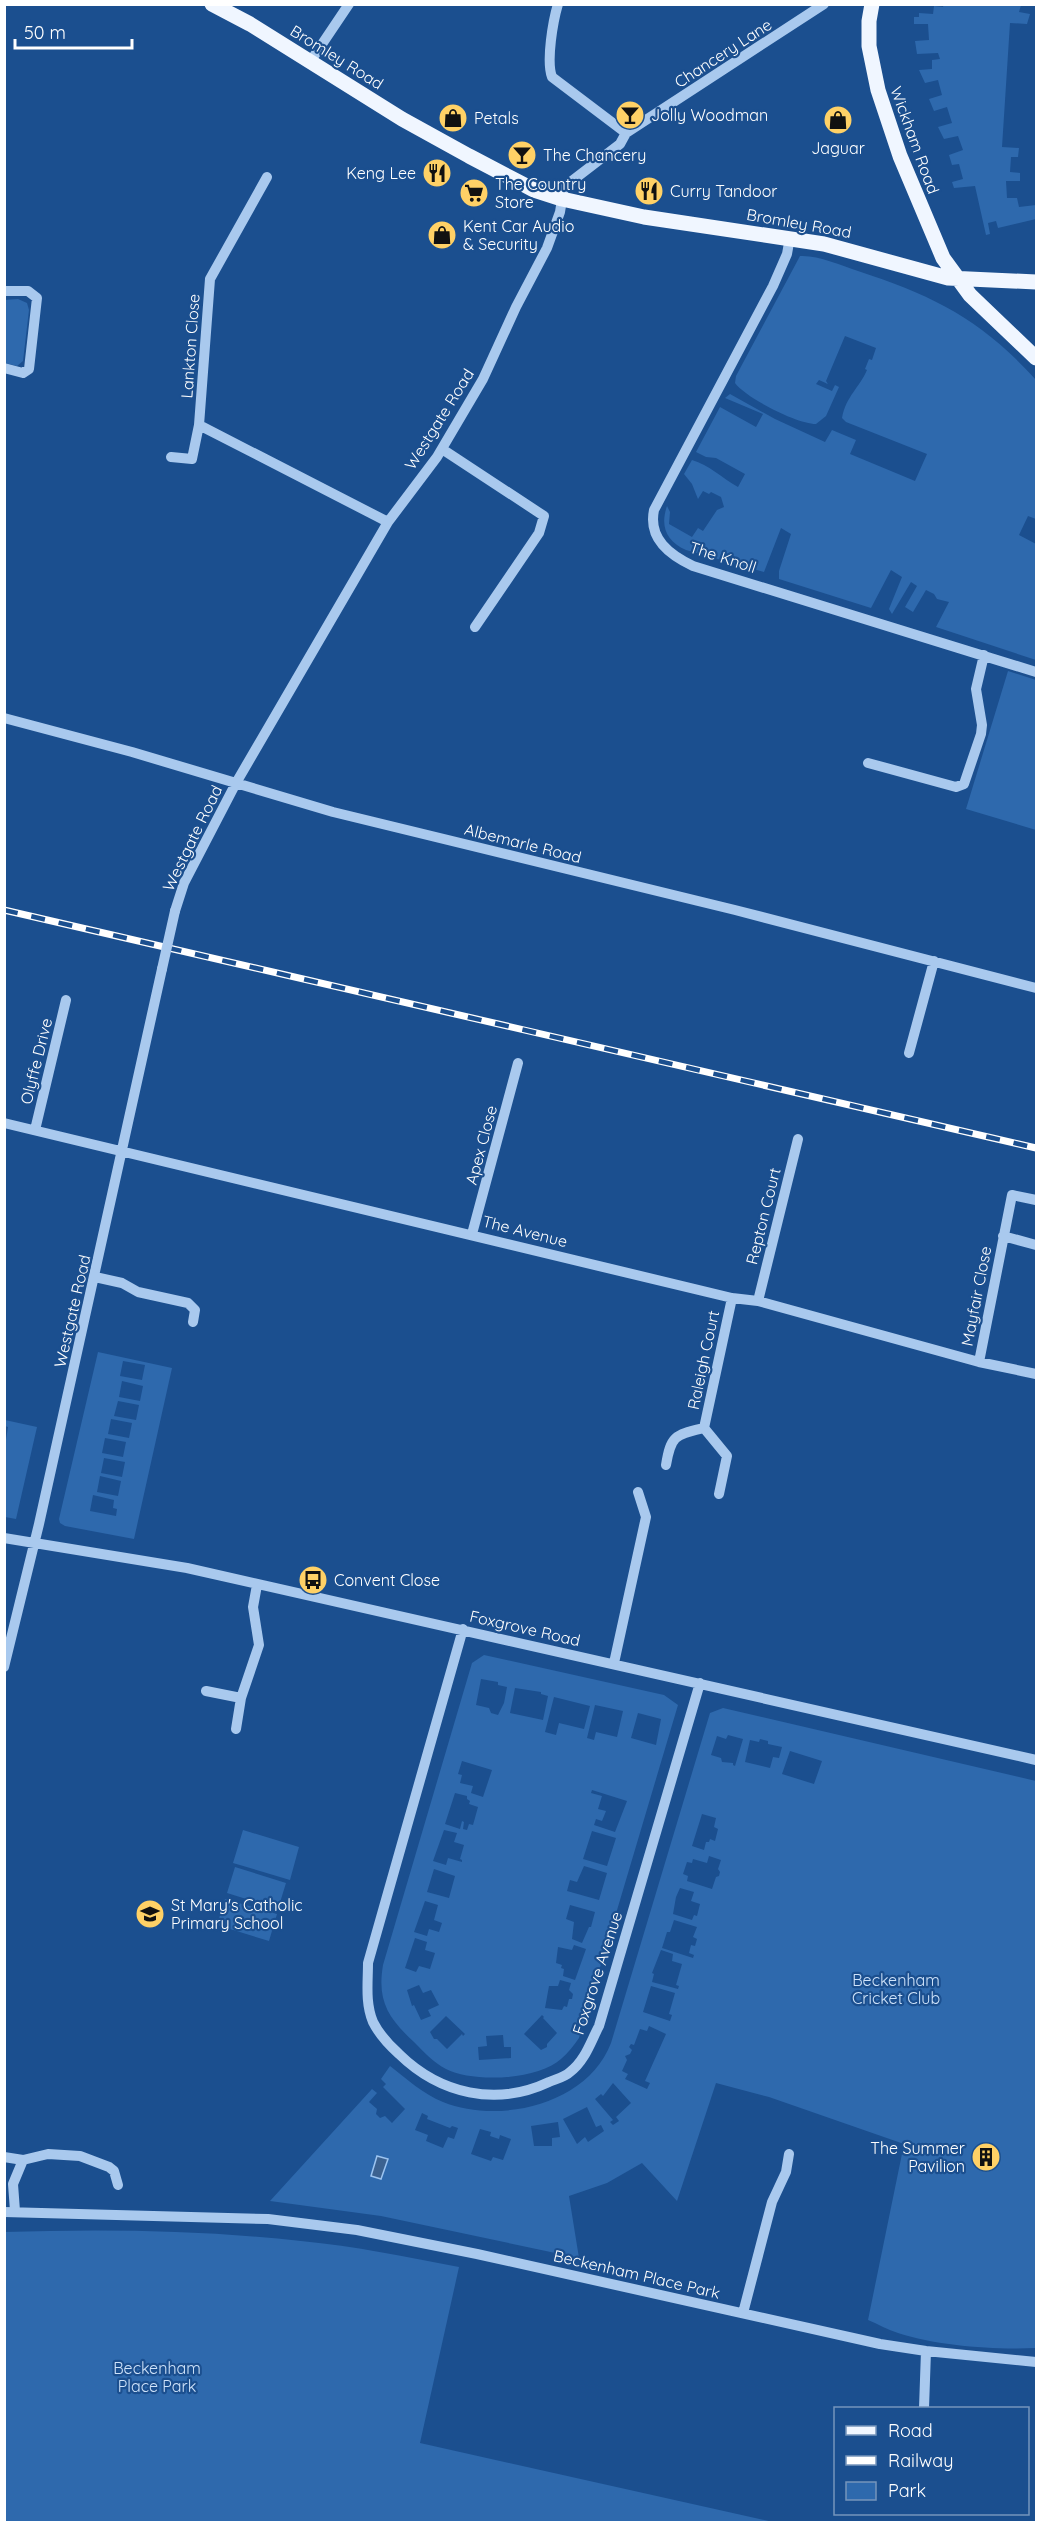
<svg xmlns="http://www.w3.org/2000/svg" width="1041" height="2527" font-family="Quicksand,sans-serif">
	<style>
		.green { fill: #2e69ad; fill-rule: evenodd }
		.water { fill: #3c6290; stroke: #9cc4f0; stroke-width: 1.5 }
		.lines { fill: none; stroke-linecap: round; stroke-linejoin: round }
		.minor { stroke: #a9c9ee; stroke-width: 10 }
		.major { stroke: #f0f6ff; stroke-width: 15 }
		.rail-casing { stroke: #fff; stroke-width: 7 }
		.rail { stroke: #1b4f8f; stroke-width: 4.5; stroke-dasharray: 14; stroke-linecap: butt }
		.minor-bridge { stroke: #a9c9ee; stroke-width: 10 }
		.labels { text-anchor: middle; dominant-baseline: central; stroke-width: 4.5; stroke-linejoin: round; paint-order: stroke }
		.street-label { font-size: 16px; fill: #fff; stroke: #1b4f8f }
		.poi-label { font-size: 16px; fill: #fff; stroke: #1b4f8f; text-anchor: start }
		.park-label { font-size: 16px; fill: #cfe3fa; stroke: #1b4f8f }
	</style>
	<rect width="100%" height="100%" fill="#1b4f8f"/>
	<!-- green -->
	<path class="green" d="M944 4 1021 5 1019 12 1030 14 1027 24 1010 23 1002 147 1019 148 1018 157H1011L1010 172 1020 173V181H1006L1007 198H1017L1019 207 1036 205V219L998 228 996 221 988 223 990 234 986 235 975 186 954 188 952 182 963 179 959 164 952 165 949 155 963 150 958 136 944 139 938 127 952 123 947 107 934 111 929 99 942 95 938 80 925 83 919 70 932 69V60L940 59 938 53 917 54 915 41 929 40 928 24H914V17H919V13L933 14 934 6 943 7Z
		M800 256C818 255 840 265 858 271 934 296 981 319 1036 380V519L1028 516 1019 535 1036 544V660L936 627 949 602 937 599 934 594 926 590 913 612 905 607 917 586 911 582 892 614 889 609 902 577 891 570 871 608 779 579V571L791 534 781 528 764 572 686 550C666 541 660 526 667 506L670 512 669 524 692 537 698 528 703 531 717 510 724 507 721 497 711 492 709 494 703 491 698 499 692 484 684 474 692 460C709 465 722 478 738 487L745 474 716 458 706 457 696 452 720 407 756 427 763 414 725 398 730 394 775 419 825 442 832 430 856 440 850 454 915 481 927 454 846 422 842 418C846 396 860 387 867 370L865 369 869 359 872 360 876 348 845 336 826 381 828 384 819 380 816 384 832 391 835 385 839 387 826 416 816 424C797 424 746 398 735 383L736 376Z
		M18 299 27 303 29 310 23 361 17 366 5 363 4 300Z
		M1008 671 1036 680V830L966 809Z
		M98 1352 172 1368 134 1539 65 1526 60 1523 59 1519ZM123 1361 145 1365 142 1380 120 1376ZM122 1381 143 1386 140 1401 119 1397ZM118 1401 139 1405 136 1420 114 1416ZM111 1419 132 1423 129 1438 108 1434ZM105 1438 126 1442 123 1457 102 1453ZM104 1458 125 1462 122 1477 101 1473ZM100 1476 121 1481 118 1496 97 1492ZM93 1495 114 1500 113 1508 117 1509 116 1516 90 1511Z
		M5 1420 37 1427 16 1519 5 1517 4 1452 8 1427 5 1426Z
		M484 1655 664 1695 678 1705 579 2038C574 2045 568 2053 561 2059 538 2080 473 2083 446 2069 434 2063 423 2051 414 2042 388 2018 377 2001 383 1965L472 1663ZM481 1679 498 1682V1685L507 1687 504 1703 498 1715 491 1713 489 1708 476 1705ZM515 1688 541 1692V1694L548 1696 543 1720 510 1713ZM554 1697 590 1706 584 1729 559 1723 556 1735 545 1732ZM595 1705 623 1711 617 1737 596 1732 594 1740 587 1738ZM638 1713 661 1719 656 1745 631 1738ZM462 1761 492 1770 483 1797 471 1793 473 1786 460 1783 462 1775 458 1774ZM592 1790 627 1801 615 1832 594 1825 596 1819 602 1821 606 1811 598 1809 602 1796 591 1793ZM455 1793 467 1796V1799L470 1801 469 1804 478 1807 473 1825 469 1824 467 1830 463 1829 464 1822 462 1821 460 1829 445 1824ZM444 1830 457 1833 454 1842 464 1845 460 1859 462 1860V1862L448 1858 446 1865 433 1861ZM592 1831 616 1838 607 1866 583 1859ZM584 1866 607 1873 599 1900 567 1891 570 1880 577 1882ZM434 1869 455 1876 449 1898 427 1892ZM425 1901 438 1905 434 1920 442 1923 439 1932 429 1929 427 1936 414 1932ZM570 1905 595 1912 591 1927H589L582 1943 572 1939 574 1922 566 1919ZM415 1938 427 1942 425 1950 435 1953 430 1969 419 1966 416 1972 405 1968ZM574 1945 586 1949 575 1980 563 1976 564 1969 561 1968 562 1965 556 1963 558 1947 572 1950ZM560 1980 571 1983 569 1990 573 1994 572 1999H569L567 2007 564 2006 562 2010 545 2008 549 1986H558ZM419 1985 423 1993 431 1990 439 2005 428 2010 431 2016 421 2020 414 2005 412 2006 407 1990ZM542 2015 544 2017 543 2018 557 2033 547 2044V2047L541 2050 524 2034ZM446 2016 465 2034 463 2036 462 2034 447 2049 437 2039H434L430 2032ZM503 2035 504 2047H511V2058L479 2060 478 2047 487 2046 486 2036Z
		M723 1708 1036 1781V2348C994 2350 938 2346 898 2333 888 2330 878 2324 868 2320L904 2144 769 2097 716 2083 677 2201 642 2163 607 2183 569 2196 579 2258 381 2216 270 2201 372 2089 377 2093 369 2102 377 2109 376 2114 380 2118 385 2116 392 2123 405 2109 383 2087 386 2084 381 2079 390 2066C407 2079 423 2094 443 2102 500 2125 588 2104 611 2043L710 1713ZM728 1735 743 1739 735 1766 733 1765V1763L722 1762 721 1758 711 1755 717 1736 726 1739ZM760 1739 768 1741V1744L782 1747 779 1758 773 1757 770 1768 745 1762 750 1740 759 1742ZM790 1751 822 1761 814 1784 782 1774ZM702 1814 716 1818 714 1827 718 1829 715 1841 710 1839 709 1842H706L704 1850 692 1846ZM709 1856 721 1860 718 1869 720 1872 719 1876 716 1877 712 1889 687 1881 688 1876 683 1874 687 1862 692 1863 693 1859 707 1863ZM680 1888 694 1892 691 1901 700 1904 697 1916 694 1915 692 1920 673 1914 676 1897ZM674 1920 697 1927 693 1937 697 1939 695 1946 691 1945 689 1953 694 1955 693 1958 662 1948 667 1932H670ZM661 1950 673 1954 672 1961 682 1964 676 1985 679 1986 678 1989 652 1982 654 1974 652 1973ZM651 1986 675 1993 669 2014 672 2015 670 2021 643 2012ZM649 2026 666 2034 645 2081 650 2083 647 2089 625 2079 628 2074 622 2071 627 2060 625 2056 630 2054 632 2050 629 2047 631 2044 634 2045 640 2029 647 2031ZM613 2083 631 2103 616 2117 619 2121 613 2125 610 2122 613 2120 595 2099 601 2094 603 2096ZM587 2107 596 2127 601 2125 604 2131 588 2142 585 2137 577 2144 563 2119ZM422 2113 428 2116 427 2119 450 2128 452 2126 458 2128 454 2139 448 2137 443 2148 426 2141 428 2135 415 2130ZM558 2122 560 2137 552 2138V2146H534L531 2126ZM480 2129 491 2132 490 2136 499 2139 500 2135 511 2139 503 2160 493 2157 491 2161 471 2154Z
		M243 1830 299 1847 290 1880 233 1863Z
		M235 1867 286 1883 278 1909 227 1893Z
		M225 1899 277 1914 269 1941 217 1925Z
		M4 2232C103 2229 203 2230 301 2241 355 2246 407 2257 459 2267L420 2443 773 2522H5Z"/>
	<!-- water -->
	<path class="water" d="M377 2156 388 2159 381 2179 371 2176Z"/>
	<g class="lines">
		<!-- minor -->
		<path class="minor" d="M558 4C553 21 546 61 552 77L626 133
			M310 62 349 4
			M267 177 210 279 199 425 388 522
			M790 237 787 254 773 286 654 510C648 539 670 555 693 566L1036 672
			M4 291H28L37 298 29 369 23 373 4 368
			M442 449 544 516 539 533 475 627
			M171 457 192 459 199 425
			M4 718 132 752 333 812 735 910 1036 988
			M868 763 956 787 964 784 981 734 982 725 976 689 984 655
			M175 911 184 883 236 783 388 522 437 457 483 379 516 307 547 248 560 212 564 187 620 144 626 133 824 4
			M909 1053 934 961
			M4 1123 732 1298 758 1301 979 1362 1036 1374
			M35 1130 66 1000
			M472 1234 518 1063
			M1003 1236 1036 1245
			M95 1277 122 1283 138 1292 188 1303 195 1310 193 1322
			M758 1301 798 1139
			M979 1362 1012 1195 1036 1200
			M704 1428 732 1298
			M704 1428 727 1456 719 1494
			M666 1465C671 1435 675 1435 704 1428
			M4 1538 187 1568 1036 1760
			M463 1629 368 1963C368 1982 365 2003 373 2022 379 2034 389 2045 399 2054 440 2094 496 2107 549 2082 556 2079 565 2077 570 2072 585 2061 591 2041 599 2026L700 1683
			M614 1663 646 1517 638 1492
			M4 1667 39 1524 162 969
			M206 1691 241 1698
			M236 1729 241 1698 259 1645 253 1607 257 1585
			M4 2157 23 2160 13 2184 15 2211
			M23 2160 48 2154 80 2156 109 2167 114 2171 118 2185
			M4 2212 268 2219 357 2230 477 2254 880 2344 926 2351 1036 2362
			M743 2313 772 2202 786 2172 789 2154
			M924 2408 926 2351"/>
		<!-- major -->
		<path class="major" d="M212 4 250 24 402 119 469 156 534 190 562 199 644 217 824 244 948 278 1036 282
			M872 4 869 21V46L878 90 900 156 943 258 970 295 1036 358"/>
		<!-- rail casing -->
		<g class="rail-casing">
			<path id="rail" d="M4 910 1036 1148"/>
		</g>
		<!-- rail -->
		<use href="#rail" class="rail"/>
		<!-- minor-bridge -->
		<path class="minor-bridge" d="M162 969 175 911"/>
	</g>
	<!-- icons -->
	<defs>
		<g id="bar-disc" transform="scale(1.5)"><circle r="9.5" fill="#ffd166" stroke="#1b4f8f"/><path d="M-6-5H6L.8 .8V4.5H3.5V6h-7V4.5H-.8V.8Z" fill="#111"/></g>
		<g id="shop-disc" transform="scale(1.5)"><circle r="9.5" fill="#ffd166" stroke="#1b4f8f"/><path d="M-5-2.5h2.3a2.7 3.5 0 0 1 5.4 0H5L5.5 6h-11ZM-1.5-2.5h3a1.5 2.3 0 0 0-3 0Z" fill="#111"/></g>
		<g id="restaurant-disc" transform="scale(1.5)"><circle r="9.5" fill="#ffd166" stroke="#1b4f8f"/><path d="M-5-6h1v4h1v-4h1v4h1v-4h1v5L-1.5 .5V6h-2V.5L-5-1ZM5-6V6H3V1.5H1.5Q1.5-4 5-6Z" fill="#111"/></g>
		<g id="supermarket-disc" transform="scale(1.5)"><circle r="9.5" fill="#ffd166" stroke="#1b4f8f"/><path d="M-6-5.5h2.5l.6 2H6L4.5 2H-2.5L-4.4-4H-6ZM-1.5 3.2a1.3 1.3 0 1 0 .1 0ZM3 3.2a1.3 1.3 0 1 0 .1 0Z" fill="#111"/></g>
		<g id="bus-disc" transform="scale(1.5)"><circle r="9.5" fill="#ffd166" stroke="#1b4f8f"/><path d="M-5-6H5V4H4V6H2V4H-2V6H-4V4H-5ZM-3.5-4V0h7V-4ZM-3.5 1.2v1.5H-2V1.2ZM2 1.2v1.5H3.5V1.2Z" fill="#111"/></g>
		<g id="school-disc" transform="scale(1.5)"><circle r="9.5" fill="#ffd166" stroke="#1b4f8f"/><path d="M0-5L7-2L0 1L-7-2ZM-4 1L0 2.5L4 1V4Q0 6-4 4Z" fill="#111"/></g>
		<g id="building-disc" transform="scale(1.5)"><circle r="9.5" fill="#ffd166" stroke="#1b4f8f"/><path d="M-4-6H4V6H1V3H-1V6H-4ZM-2.5-4.3h1.7v1.8h-1.7ZM.8-4.3h1.7v1.8H.8ZM-2.5-1h1.7V.8h-1.7ZM.8-1h1.7V.8H.8Z" fill="#111"/></g>
	</defs>
	<g fill-rule="evenodd">
		<use href="#bar-disc" x="630" y="115"/>
		<use href="#shop-disc" x="453" y="118"/>
		<use href="#shop-disc" x="838" y="120"/>
		<use href="#bar-disc" x="522" y="155"/>
		<use href="#restaurant-disc" x="437" y="173"/>
		<use href="#restaurant-disc" x="649" y="191"/>
		<use href="#supermarket-disc" x="474" y="193"/>
		<use href="#shop-disc" x="442" y="235"/>
		<use href="#bus-disc" x="313" y="1580"/>
		<use href="#school-disc" x="150" y="1914"/>
		<use href="#building-disc" x="986" y="2157"/>
	</g>
	<g class="labels">
		<!-- street labels -->
		<g class="street-label">
			<text transform="translate(723 53) rotate(-33)">Chancery Lane</text>
			<text transform="translate(337 57) rotate(32)">Bromley Road</text>
			<text transform="translate(915 140) rotate(70)">Wickham Road</text>
			<text transform="translate(799 223) rotate(10)">Bromley Road</text>
			<text transform="translate(190 346) rotate(-86)">Lankton Close</text>
			<text transform="translate(439 419) rotate(-58)">Westgate Road</text>
			<text transform="translate(723 557) rotate(18)">The Knoll</text>
			<text transform="translate(192 838) rotate(-64)">Westgate Road</text>
			<text transform="translate(523 843) rotate(14)">Albemarle Road</text>
			<text transform="translate(36 1061) rotate(-76)">Olyffe Drive</text>
			<text transform="translate(481 1145) rotate(-75)">Apex Close</text>
			<text transform="translate(763 1216) rotate(-76)">Repton Court</text>
			<text transform="translate(525 1231) rotate(14)">The Avenue</text>
			<text transform="translate(976 1296) rotate(-79)">Mayfair Close</text>
			<text transform="translate(72 1311) rotate(-77)">Westgate Road</text>
			<text transform="translate(703 1360) rotate(-78)">Raleigh Court</text>
			<text transform="translate(525 1628) rotate(13)">Foxgrove Road</text>
			<text transform="translate(597 1973) rotate(-72)">Foxgrove Avenue</text>
			<text transform="translate(637 2274) rotate(13)">Beckenham Place Park</text>
		</g>
		<!-- poi labels -->
		<g class="poi-label">
			<text x="651" y="115">Jolly Woodman</text>
			<text x="474" y="118">Petals</text>
			<text x="838" y="148" text-anchor="middle">Jaguar</text>
			<text x="543" y="155">The Chancery</text>
			<text x="416" y="173" text-anchor="end">Keng Lee</text>
			<text x="495" y="184">The Country<tspan x="495" dy="18">Store</tspan></text>
			<text x="670" y="191">Curry Tandoor</text>
			<text x="463" y="226">Kent Car Audio<tspan x="463" dy="18">&amp; Security</tspan></text>
			<text x="334" y="1580">Convent Close</text>
			<text x="171" y="1905">St Mary's Catholic<tspan x="171" dy="18">Primary School</tspan></text>
			<text x="965" y="2148" text-anchor="end">The Summer<tspan x="965" dy="18">Pavilion</tspan></text>
		</g>
		<!-- park labels -->
		<g class="park-label">
			<text x="896" y="1980">Beckenham<tspan x="896" dy="18">Cricket Club</tspan></text>
			<text x="157" y="2368">Beckenham<tspan x="157" dy="18">Place Park</tspan></text>
		</g>
	</g>
	<!-- border -->
	<rect width="1041" height="2527" fill="none" stroke="#ffffff" stroke-width="12"/>
	<!-- legend -->
	<rect x="834" y="2407" width="195" height="108" fill="#1b4f8f" stroke="#7695bc" stroke-width="1.5"/>
	<rect x="846" y="2426" width="30" height="9" fill="#f0f6ff" stroke="#7695bc" stroke-width="1.5"/>
	<text x="888" y="2437" font-size="18" fill="#ffffff">Road</text>
	<rect x="846" y="2456" width="30" height="9" fill="#ffffff" stroke="#7695bc" stroke-width="1.5"/>
	<text x="888" y="2467" font-size="18" fill="#ffffff">Railway</text>
	<rect x="846" y="2482" width="30" height="18" fill="#2e69ad" stroke="#7695bc" stroke-width="1.5"/>
	<text x="888" y="2497" font-size="18" fill="#ffffff">Park</text>
	<!-- scale -->
	<path d="M15 39v9h117v-9" fill="none" stroke="#ffffff" stroke-width="3"/>
	<text x="24" y="39" font-size="18" fill="#ffffff" stroke="#1b4f8f" stroke-width="4.5" paint-order="stroke">50 m</text>
</svg>
